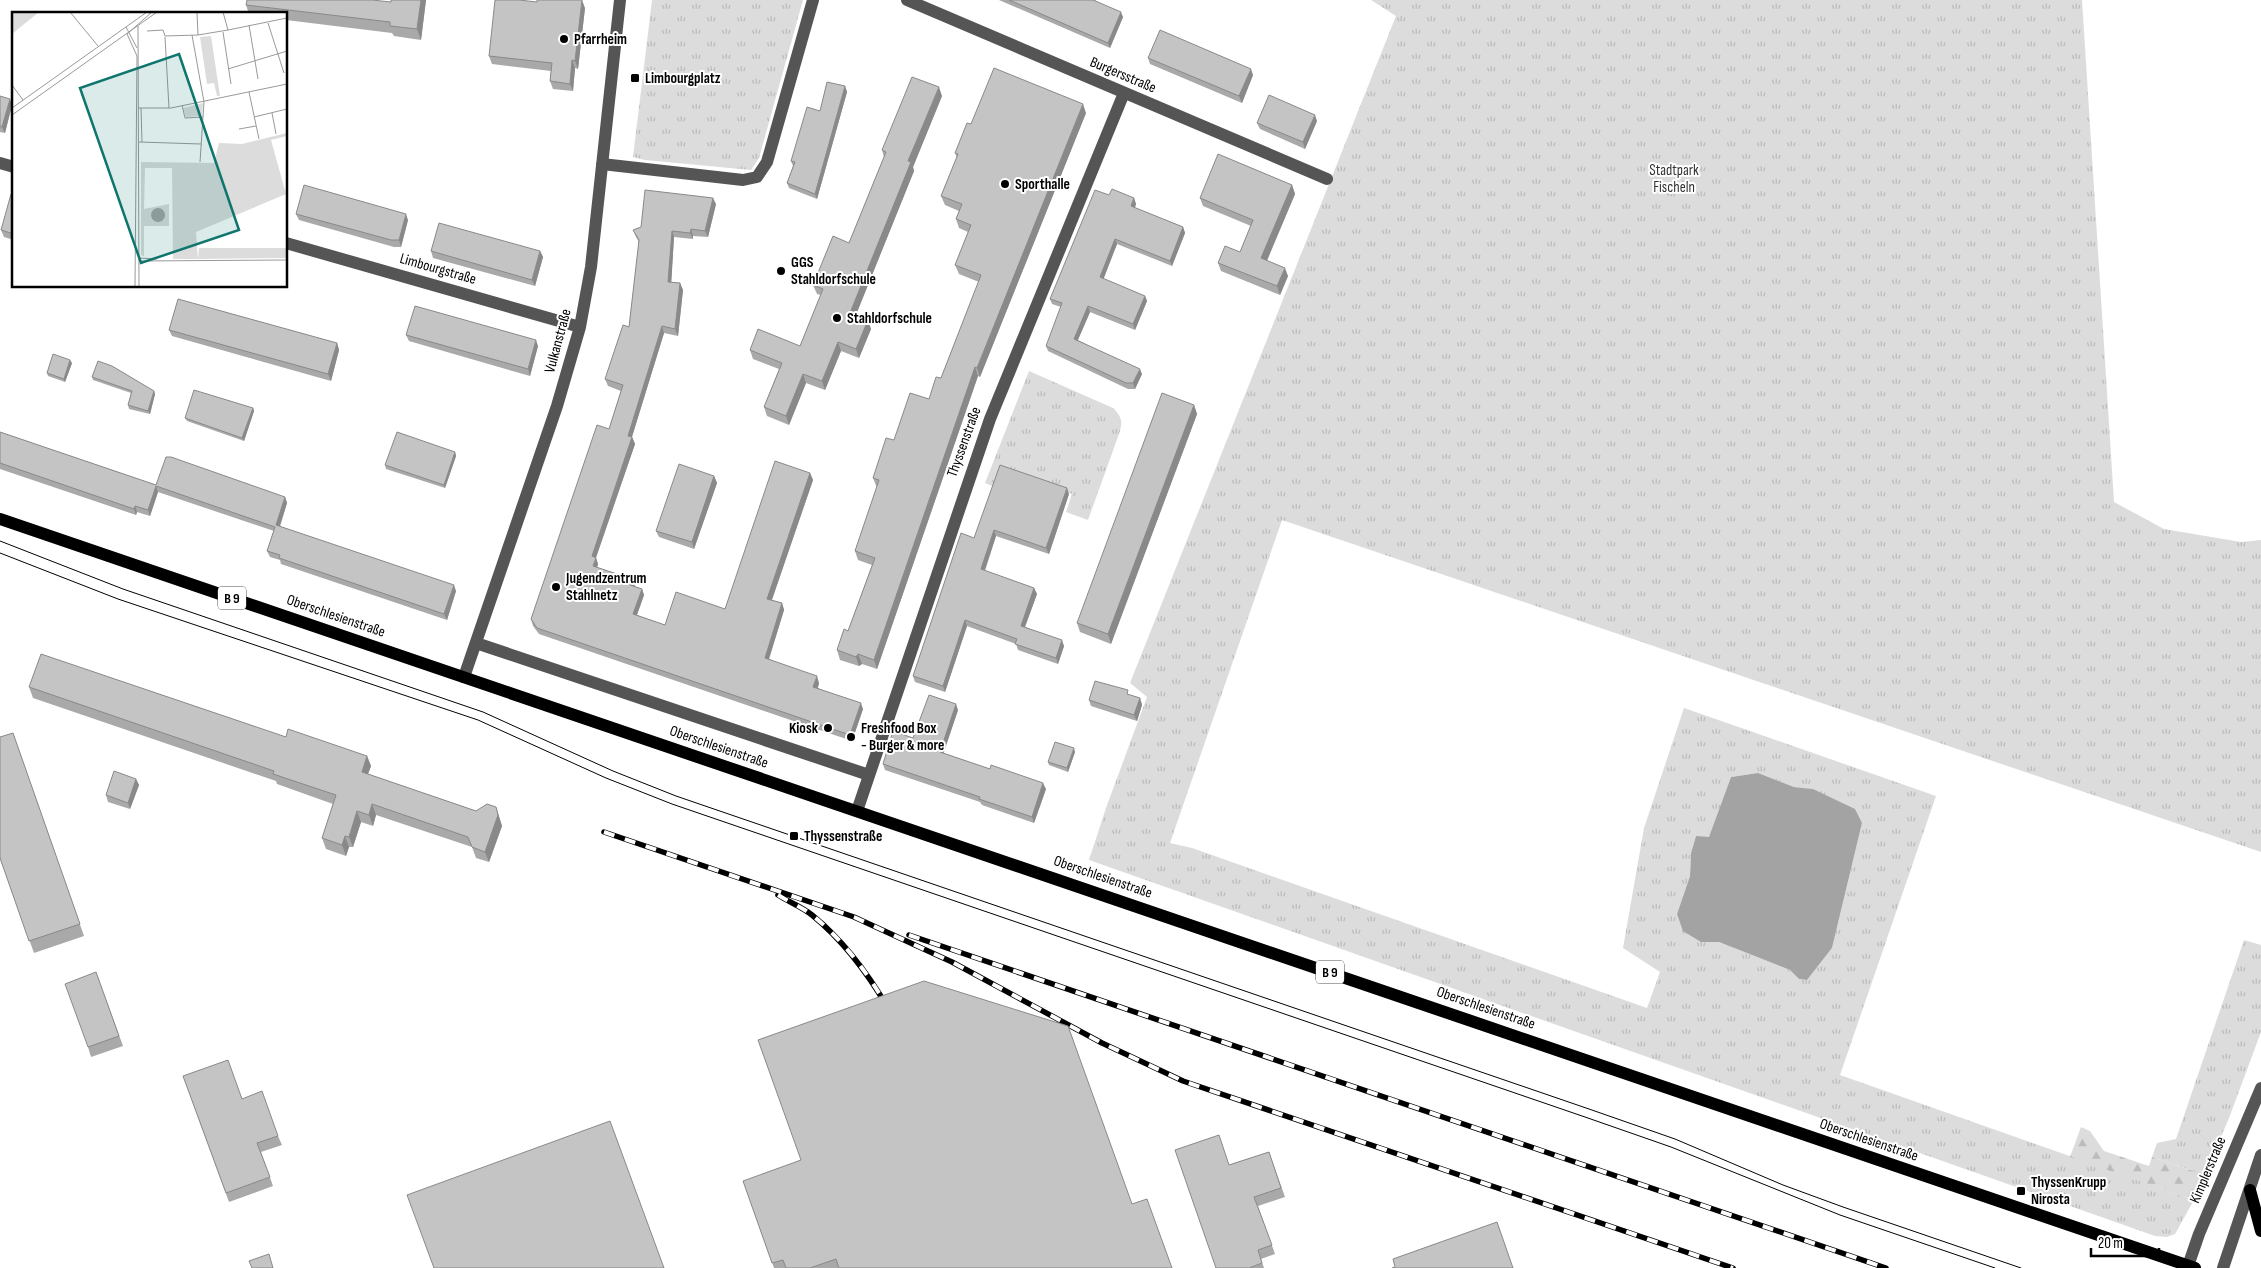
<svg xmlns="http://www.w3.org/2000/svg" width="2261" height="1268" font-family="'Sofia Sans Condensed',sans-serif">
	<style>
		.grass { fill: url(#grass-tufts); fill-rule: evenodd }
		.forest { fill: url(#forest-firs) }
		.water { fill: #a3a3a3 }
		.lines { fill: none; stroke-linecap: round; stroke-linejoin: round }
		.minor { stroke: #555; stroke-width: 12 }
		.major { stroke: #000; stroke-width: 12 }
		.tram { stroke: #000; stroke-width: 1 }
		.rail-casing { stroke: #000; stroke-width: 5.5 }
		.rail { stroke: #fff; stroke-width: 4; stroke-dasharray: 11; stroke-linecap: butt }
		.wall { fill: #a9a9a9 }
		.shaded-wall { fill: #898989 }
		.building { fill: #c4c4c4; stroke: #898989 }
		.poi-dot { fill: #000; stroke: #fff; stroke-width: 2 }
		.labels { text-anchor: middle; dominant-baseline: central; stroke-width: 4; stroke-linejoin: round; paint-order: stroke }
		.shield { fill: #fff; stroke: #4c4c4c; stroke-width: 1 }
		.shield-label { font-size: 14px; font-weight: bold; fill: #000 }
		.poi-label { font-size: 15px; font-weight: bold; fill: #000; stroke: #fff; text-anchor: start }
		.street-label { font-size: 15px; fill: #000; stroke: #fff }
		.park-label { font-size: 15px; fill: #333; stroke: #fff }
		.inset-road { fill: none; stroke: #999; stroke-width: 1 }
		.view { fill: #0f766e; fill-opacity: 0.15; stroke: #0f766e; stroke-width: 2.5 }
		.inset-edge { fill: none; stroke: #000; stroke-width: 2.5 }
	</style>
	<defs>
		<pattern id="grass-tufts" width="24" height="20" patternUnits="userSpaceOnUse" patternTransform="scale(1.25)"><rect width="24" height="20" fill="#dcdcdc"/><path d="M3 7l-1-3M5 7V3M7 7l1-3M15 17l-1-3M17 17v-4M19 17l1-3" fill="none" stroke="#bbb"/></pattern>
		<pattern id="forest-firs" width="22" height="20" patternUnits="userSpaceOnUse" patternTransform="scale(1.25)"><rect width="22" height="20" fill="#dcdcdc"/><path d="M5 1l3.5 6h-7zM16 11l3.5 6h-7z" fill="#bbb"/></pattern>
	</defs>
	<rect width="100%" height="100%" fill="#fff"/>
	<!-- grass -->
	<path class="grass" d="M652 0H803L759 158 751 170 645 160 633 157Z
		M1371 0H2082L2114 502 2164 529 2241 542 2261 540V852L1282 520 1170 843 1192 848 1647 1008 1660 972 1623 948 1644 828 1684 708 1936 796 1840 1075 2194 1200 2175 1234 2167 1237 2155 1236 1089 860 1106 808 1147 697 1130 683 1396 16ZM1758 773 1794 787 1813 789 1862 823 1832 948 1807 980 1799 979 1790 970 1719 942H1701L1677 914 1690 876 1691 853 1696 836 1709 838 1731 777Z
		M1029 371 1113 408C1122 417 1123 422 1119 434L1088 520 1066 512 1072 494 1004 470 997 488 985 483Z
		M2244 940 2261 945V1032L2229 1118 2206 1172 2190 1170 2152 1157 2157 1143 2176 1139Z"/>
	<!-- forest -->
	<path class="forest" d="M2081 1127 2090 1131 2104 1151 2149 1166 2152 1157 2190 1170 2206 1172 2194 1200 2070 1157Z"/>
	<!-- water -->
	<path class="water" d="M1758 773 1794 787 1813 789 1855 809 1862 823 1832 948 1807 980 1799 979 1790 970 1719 942H1701L1683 931 1677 914 1690 876 1691 853 1696 836 1709 837 1731 777Z"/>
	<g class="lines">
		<!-- minor -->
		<path class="minor" d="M907 0 1327 179
			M0 163 14 167
			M602 164 743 180 757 177 767 162 813 0
			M286 243 580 327
			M476 643 869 775
			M464 677 557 406 580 327 591 267 620 0
			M857 811 990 419 1124 93
			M2188 1266 2199 1234 2261 1088
			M2223 1268 2261 1155"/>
		<!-- major -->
		<path class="major" d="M0 519 2195 1268
			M2250 1190 2261 1231"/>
		<!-- tram -->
		<path class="tram" d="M0 541 123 589 483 712 613 771 676 796 1589 1109 1675 1139 1783 1185 1843 1207 2021 1268
			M0 553 118 599 478 720 606 778 672 804 1585 1117 1671 1147 1840 1215 1995 1268"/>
		<!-- rail casing -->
		<g class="rail-casing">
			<path id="rail" d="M604 832 854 917 952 962 1102 1043 1183 1081 1733 1268
				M778 895C789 902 802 907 812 915 844 941 867 972 888 1008
				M909 935 1886 1268"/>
		</g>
		<!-- rail -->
		<use href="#rail" class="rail"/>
	</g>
	<!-- wall -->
	<path class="wall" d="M391 0H426L421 40 394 36 392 33 286 20V14H249L246 5 391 2Z
		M999 0H1096L1095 1 1123 17 1110 48Z
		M537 2 585 8 578 69 575 68 573 91 553 89 550 81 551 71 492 64 489 56Z
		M1148 58 1253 75 1242 103 1150 64Z
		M845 86 847 92 817 199 789 188 787 183 793 166 791 161 820 111Z
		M0 96 12 105 5 133 0 132Z
		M942 96 913 167 914 171 856 315 871 329 859 358 841 351 825 390 806 383 789 425 767 416 764 407 779 369 753 359 750 350 800 346 821 295 817 294 813 285 849 243 884 157 882 150Z
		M1086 113 980 377 978 376 877 669 862 664 859 666 840 660 837 650 848 631 872 565 858 560 855 551 877 488 873 478 894 440 929 399 941 378 979 282 959 274 955 265 968 232 959 228 956 219 959 211 945 205 941 196 957 158 955 153 971 124Z
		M1317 121 1305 149 1260 129 1257 123Z
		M1292 185 1295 194 1267 261 1288 276 1280 295 1221 271 1218 263 1240 252 1251 226 1203 206 1200 198Z
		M14 194V240L4 237 1 230Z
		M1109 195 1134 198 1136 204 1135 208 1183 227 1185 233 1172 266 1117 244 1103 279 1145 296 1147 301 1135 330 1090 312 1078 340 1142 374 1135 389H1128L1048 351 1046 346 1061 307 1052 304 1050 299Z
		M716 204 708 237 693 236V239L674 237 671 282 680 283 683 290 678 336 664 333 632 437 635 444 596 558 598 564 597 567 635 586H634L642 589 644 595 637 615 665 625 725 609 810 473 813 480 772 600 782 603 784 610 769 659 819 683 818 688 863 709 852 741 539 634 533 626 531 619 609 429 621 391 608 386 605 379 629 327 639 242 636 237 633 230Z
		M296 214 408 220 401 247H394L299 220Z
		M431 251H540L543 257 535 286 433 258Z
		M169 330 337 343 339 350 331 381 172 336Z
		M406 335 538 346 530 376 409 341Z
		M72 363 65 382 48 376 47 373Z
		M92 377 154 391 155 394 150 414 129 409 128 405 131 393 93 380Z
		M1194 405 1197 414 1111 644 1080 632 1077 623Z
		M253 408 254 411 244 441 187 421 185 418Z
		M0 432 156 485 285 497 287 503 280 527 456 591 447 620 281 564 280 560 270 557 267 551 274 531 158 492 150 516 137 512 136 515 0 469Z
		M455 452 456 456 445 488 386 469 385 465Z
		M714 476 717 483 694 549 659 537 656 531Z
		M1069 494 1049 554 996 536 985 571 1034 588 1037 594 1025 627 1064 646 1058 664 1018 650 1016 644 967 626 945 692 915 682 913 676 974 538Z
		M29 687 286 737 367 756 371 766 368 774 476 811 496 807 502 826 489 862 476 858 472 847 376 815 373 826 361 822 353 847H349L346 856 326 849 322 838 333 804 277 784 276 781 33 698Z
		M1130 695 1140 698 1142 705 1137 721 1091 706 1089 700Z
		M958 710 943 753 1046 789 1034 823 982 805 980 802 885 770 883 764 913 738Z
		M13 733 84 936 34 953 0 858Z
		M1075 752 1068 772 1049 765 1048 762Z
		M136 779 139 785 130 809 108 802 106 795Z
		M96 972 123 1046 91 1057 88 1047Z
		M183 1076 242 1099 278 1136 282 1145 261 1152 273 1186 229 1202Z
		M1269 1152 1285 1197 1258 1206 1275 1254 1261 1259 1264 1268H1216L1229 1165Z
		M743 1181 1132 1204 1172 1268H774Z"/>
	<!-- shaded-wall -->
	<path class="shaded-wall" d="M421 0H426L421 40 417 29Z
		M582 0 585 8 578 69 575 61Z
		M1121 12 1123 17 1110 48 1108 43Z
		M572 60 575 68 573 91 570 84Z
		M1251 69 1253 75 1242 103 1239 96Z
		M845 86 847 92 817 199 815 194Z
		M939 87 942 96 913 167 914 171 853 322 850 313 908 161Z
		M10 99 12 105 5 133 2 127Z
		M1083 104 1086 113 980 377 977 368Z
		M1315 115 1317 121 1305 149 1303 142Z
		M1292 185 1295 194 1264 267 1261 258Z
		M713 198 716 204 708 237 705 231Z
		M1134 198 1136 204 1133 212 1131 206Z
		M406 214 408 220 401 247 399 240Z
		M1183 227 1185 233 1172 266 1170 261Z
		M691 229 693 236V239L690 233Z
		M672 231 674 237 671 288 668 282Z
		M1115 239 1117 244 1102 283 1100 277Z
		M540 251 543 257 535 286 532 280Z
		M1285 268 1288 276 1280 295 1277 286Z
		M680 283 683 290 678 336 675 329Z
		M1145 296 1147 301 1135 330 1133 324Z
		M1088 306 1090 312 1076 344 1074 339Z
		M868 320 871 329 859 358 856 349Z
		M662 326 664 333 630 443 628 436Z
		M536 340 538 346 530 376 528 369Z
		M838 342 841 351 825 390 822 381Z
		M337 343 339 350 331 381 328 374Z
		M70 360 72 363 65 382 64 379Z
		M975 367 978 376 877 669 874 660Z
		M1140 369 1142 374 1135 389 1133 383Z
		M803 374 806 383 789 425 786 416Z
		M154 391 155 394 150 414 148 411Z
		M1194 405 1197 414 1111 644 1108 634Z
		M253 408 254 411 244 441 242 438Z
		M632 437 635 444 594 563 592 556Z
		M455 452 456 456 445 488 444 485Z
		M810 473 813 480 770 605 767 599Z
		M714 476 717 483 694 549 692 542Z
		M156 486 158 492 150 516 148 510Z
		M1067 488 1069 494 1049 554 1046 548Z
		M285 497 287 503 278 531 276 525Z
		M135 506 137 512 136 515 134 509Z
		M994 530 996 536 983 575 981 569Z
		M596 558 598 564 596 572 593 566Z
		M632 579 635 586 633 592 630 585Z
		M454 585 456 591 447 620 444 614Z
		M1034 588 1037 594 1023 632 1021 626Z
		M642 589 644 595 635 620 633 614Z
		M782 603 784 610 767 665 765 658Z
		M965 620 967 626 945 692 943 686Z
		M1062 640 1064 646 1058 664 1056 658Z
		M858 654 862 664 859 666 856 657Z
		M817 676 819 683 816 693 813 687Z
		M1140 698 1142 705 1137 721 1134 715Z
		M861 703 863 709 852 741 850 735Z
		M956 704 958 710 942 758 940 752Z
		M1074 748 1075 752 1068 772 1067 768Z
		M367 756 371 766 365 782 362 772Z
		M136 779 139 785 130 809 128 803Z
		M1043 783 1046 789 1034 823 1032 817Z
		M372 804 376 815 373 826 369 815Z
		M496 807 502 826 489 862 485 852Z
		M357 811 361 822 353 847 349 837Z
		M345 836 349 847 346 856 342 845Z"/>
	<!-- building -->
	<path class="building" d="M247 0H372L391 2V0H421L417 29 390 26V22L246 5Z
		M495 0H519L537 2V0H582L575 61 572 60 570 84 550 81 552 63 489 56Z
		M1009 0H1093L1121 12 1108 43Z
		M1160 30 1251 69 1239 96 1148 58Z
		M994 68 1083 104 977 368 975 367 874 660 858 654 856 657 837 650 844 629 848 631 875 558 855 551 879 480 873 478 886 438 894 440 910 393 929 399 936 377 941 378 981 275 955 265 971 225 956 219 962 204 941 196 958 154 955 153 967 123 971 124Z
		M912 77 939 87 908 161 911 162 850 313 868 320 856 349 838 342 822 381 803 374 786 416 764 407 782 363 750 350 758 329 800 346 823 289 813 285 833 236 849 243 886 152 882 150Z
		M827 82 845 86 815 194 787 183 795 162 791 161 807 107 820 111Z
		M1269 95 1315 115 1303 142 1257 123Z
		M0 96 10 99 2 127 0 126Z
		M1218 154 1292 185 1261 258 1285 268 1277 286 1218 263 1225 246 1240 252 1253 220 1200 198Z
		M304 185 406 214 399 240H391L296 214Z
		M1112 189 1134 198 1131 206 1183 227 1170 261 1115 239 1100 277 1145 296 1133 324 1088 306 1074 339 1140 369 1133 383H1126L1046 346 1062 303 1050 299 1095 190 1109 195Z
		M645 190 713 198 705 231 691 229 690 233 672 231 668 282 680 283 675 329 662 326 628 436 632 437 592 556 596 558 593 566 632 579 630 585 642 589 633 614 665 625 676 592 725 609 775 461 810 473 767 599 782 603 765 658 817 676 813 687 861 703 850 735 537 628 531 619 597 425 609 429 623 385 605 379 623 325 629 327 639 240 633 230 641 227Z
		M11 194H14V234L1 230Z
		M439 223 540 251 532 280 431 251Z
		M178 299 337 343 328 374 169 330Z
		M415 306 536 340 528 369 406 335Z
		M53 354 70 360 64 379 47 373Z
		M98 361 112 366 154 391 148 411 128 405 132 391 92 377Z
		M194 390 253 408 242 438 185 418Z
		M1162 393 1194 405 1108 634 1077 623Z
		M0 432 156 485 166 457H171L285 497 276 525 454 585 444 614 279 558 280 555 267 551 275 527 156 486 148 510 135 506 134 509 0 463Z
		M397 432 455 452 444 485 385 465Z
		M679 464 714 476 692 542 656 531Z
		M1000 465 1067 488 1046 548 994 530 981 569 1034 588 1021 626 1062 640 1056 658 1015 644 1017 639 965 620 943 686 913 676 961 533 974 538Z
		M41 654 286 737 288 729 367 756 362 772 476 811 487 804 496 807 498 815 485 852 472 847 468 837 372 804 369 815 357 811 349 837 345 836 342 845 322 838 336 795 273 774 274 771 29 687Z
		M1095 681 1128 690 1127 694 1140 698 1134 715 1089 700Z
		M929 695 956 704 940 752 990 769 991 765 1043 783 1032 817 979 799 980 797 883 764 893 731 913 738Z
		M13 733 80 924 29 941 0 858V737Z
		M1055 742 1074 748 1067 768 1048 762Z
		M114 771 136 779 128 803 106 795Z
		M96 972 119 1036 88 1047 65 984Z
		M924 981 1068 1026 1132 1204 1147 1199 1172 1268H839L836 1259 810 1268H786L783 1260 772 1263 743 1181 801 1160 758 1040Z
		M228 1060 242 1099 262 1091 278 1136 257 1143 270 1177 226 1193 183 1076Z
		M610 1121 664 1268H434L407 1195Z
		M1219 1135 1229 1165 1269 1152 1281 1188 1254 1197 1272 1245 1258 1250 1262 1263 1249 1268H1216L1175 1150Z
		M1497 1222 1513 1268H1392L1395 1267 1393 1259Z
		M269 1254 273 1268H252L249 1261Z"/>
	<!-- markers -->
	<g class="poi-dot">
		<circle cx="564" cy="39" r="5"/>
		<rect x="630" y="73" width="10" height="10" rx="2.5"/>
		<circle cx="1005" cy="184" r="5"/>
		<circle cx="781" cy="271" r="5"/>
		<circle cx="837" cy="318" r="5"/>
		<circle cx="556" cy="587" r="5"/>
		<circle cx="828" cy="728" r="5"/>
		<circle cx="851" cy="737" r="5"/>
		<rect x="789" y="831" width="10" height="10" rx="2.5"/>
		<rect x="2016" y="1186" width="10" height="10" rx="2.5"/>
	</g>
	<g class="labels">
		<!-- shield labels -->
		<g class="shield">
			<rect x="218" y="586.5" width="28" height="23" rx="4"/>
			<rect x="1316" y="960.5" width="28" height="23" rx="4"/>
		</g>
		<g class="shield-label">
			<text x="232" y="598">B 9</text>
			<text x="1330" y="972">B 9</text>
		</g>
		<!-- poi labels -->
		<g class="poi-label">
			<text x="574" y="39">Pfarrheim</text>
			<text x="645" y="78">Limbourgplatz</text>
			<text x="1015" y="184">Sporthalle</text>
			<text x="791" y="262">GGS<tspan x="791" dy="17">Stahldorfschule</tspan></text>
			<text x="847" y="318">Stahldorfschule</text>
			<text x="566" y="578">Jugendzentrum<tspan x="566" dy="17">Stahlnetz</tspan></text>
			<text x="818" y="728" text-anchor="end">Kiosk</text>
			<text x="861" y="728">Freshfood Box<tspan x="861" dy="17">- Burger &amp; more</tspan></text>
			<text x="804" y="836">Thyssenstraße</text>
			<text x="2031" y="1182">ThyssenKrupp<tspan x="2031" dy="17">Nirosta</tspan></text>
		</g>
		<!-- street labels -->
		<g class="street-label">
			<text transform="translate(1123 75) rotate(23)">Burgersstraße</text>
			<text transform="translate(438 269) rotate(16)">Limbourgstraße</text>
			<text transform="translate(558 341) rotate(-75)">Vulkanstraße</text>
			<text transform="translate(964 442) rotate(-70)">Thyssenstraße</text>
			<text transform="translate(336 616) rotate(19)">Oberschlesienstraße</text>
			<text transform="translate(719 747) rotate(19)">Oberschlesienstraße</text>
			<text transform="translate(1103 877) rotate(19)">Oberschlesienstraße</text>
			<text transform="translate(1486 1008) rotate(19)">Oberschlesienstraße</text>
			<text transform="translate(1869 1140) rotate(19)">Oberschlesienstraße</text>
			<text transform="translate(2208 1170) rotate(-67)">Kimplerstraße</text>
		</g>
		<!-- park labels -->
		<g class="park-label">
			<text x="1674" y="170">Stadtpark<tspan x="1674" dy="17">Fischeln</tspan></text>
		</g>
	</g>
	<!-- overview -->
	<g transform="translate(12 12)">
		<rect width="275" height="275" fill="#fff"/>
		<path d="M199 24 208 84H205L202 71 195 72 188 25ZM191 91 190 104 174 105 171 96ZM275 121V124L259 128 274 182 184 220 186 247H161L160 156H133L132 197 157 192V214H132V244L129 243V150L202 151 207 131 230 132Z" fill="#dcdcdc"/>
		<path d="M187 236H275V246L186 247Z" fill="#dcdcdc"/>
		<path d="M0 0H27L0 22Z" fill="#dcdcdc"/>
		<path d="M139 203a7 7 0 1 1 14 0a7 7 0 1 1-14 0Z" fill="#a3a3a3"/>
		<path class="inset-road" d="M58 0 86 34M256 11 272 61M237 13 246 67M126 14 127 275M114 15 125 36M216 18 275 6M135 19 151 18 153 24 186 23 185 1M211 20 219 72M180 23 192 90 188 150M186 23 216 18 211 0M153 25 157 96M216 57 275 39M0 73 11 88M237 80 247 127M170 93 173 106 191 105M0 96 135 0M126 96H159L275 72M129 96 130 130M260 101 264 122M0 103 145 0M242 105 275 97M227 117 244 114M127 130 189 132M127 246 145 247M127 249 275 248M123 275 125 44 115 22 140 0"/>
		<path class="view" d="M167 42 227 218 129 251 68 76Z"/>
		<rect width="275" height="275" class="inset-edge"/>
	</g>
	<!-- scale -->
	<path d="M2091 1248v8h68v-8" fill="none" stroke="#000000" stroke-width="2.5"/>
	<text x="2098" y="1248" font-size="15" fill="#000000" stroke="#ffffff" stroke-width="4" paint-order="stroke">20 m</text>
</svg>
